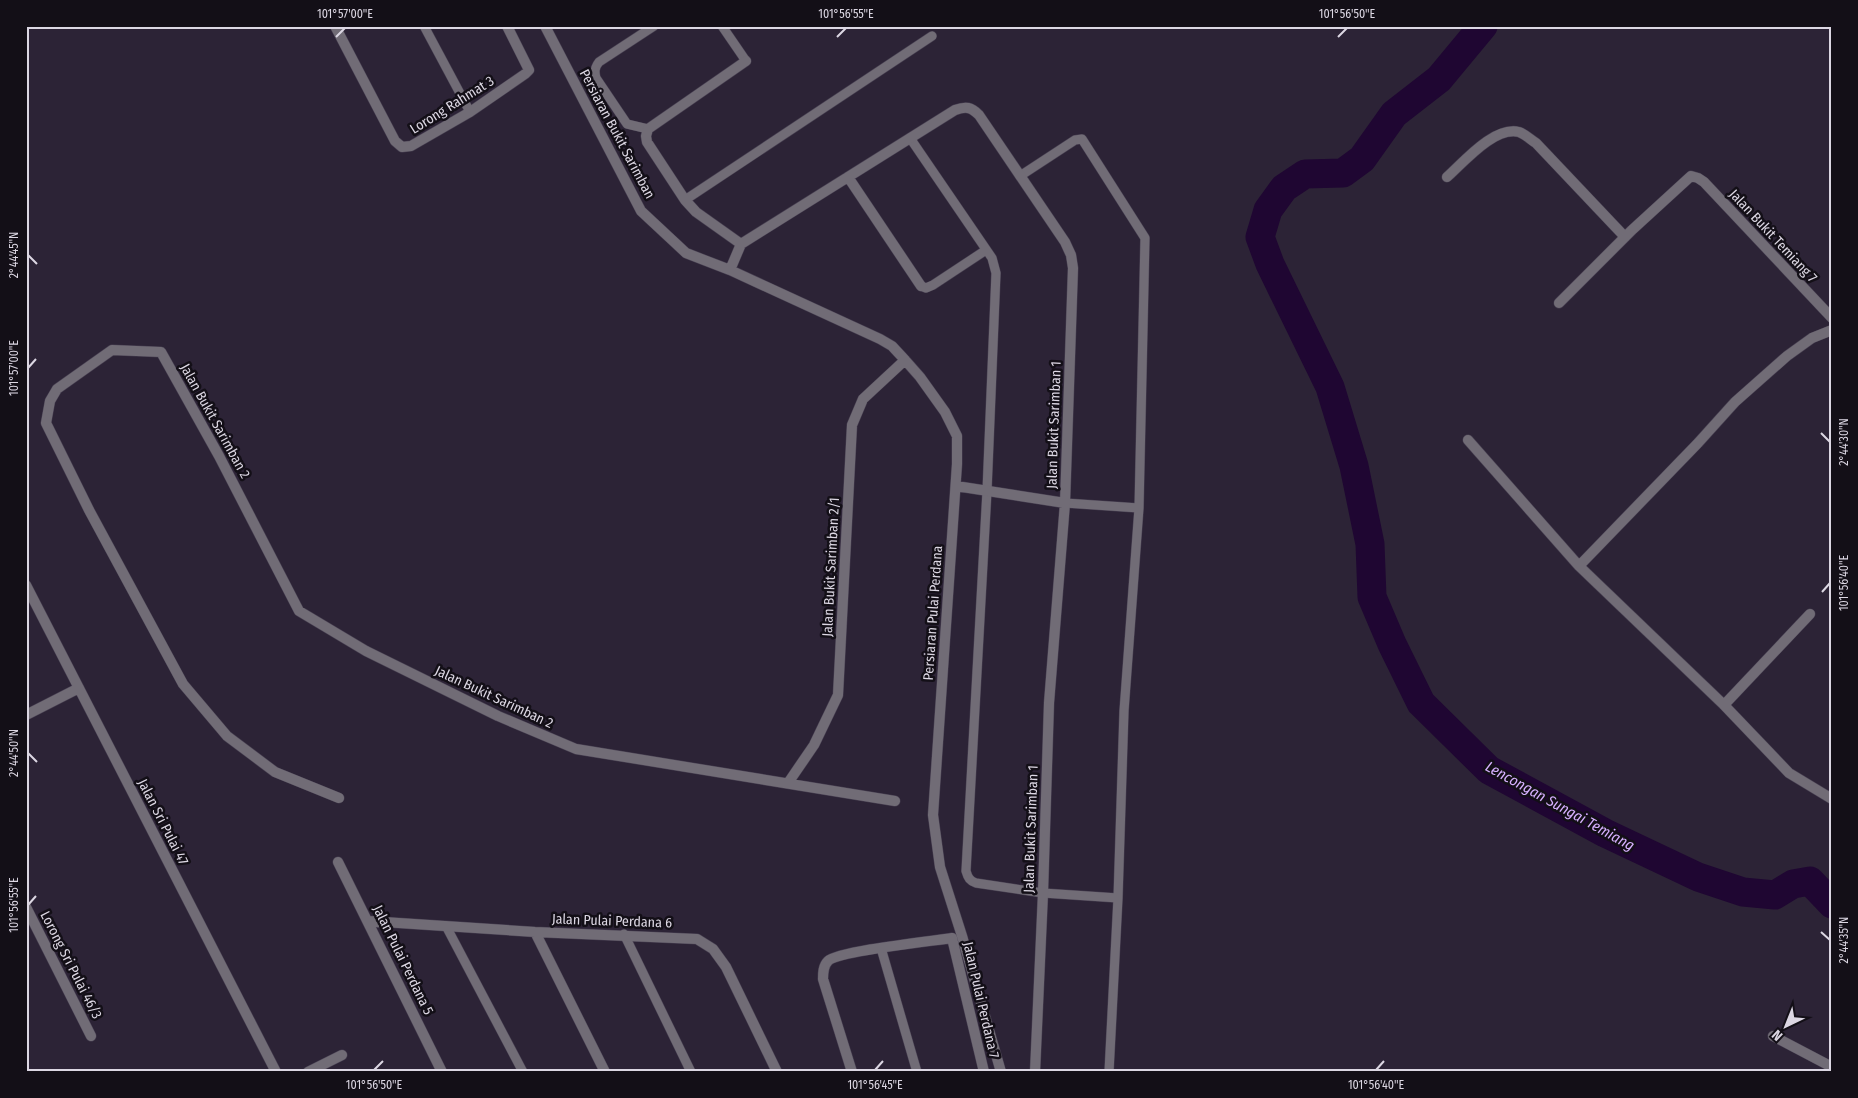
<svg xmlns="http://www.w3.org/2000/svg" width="1858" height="1098" font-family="'Fira Sans Condensed',sans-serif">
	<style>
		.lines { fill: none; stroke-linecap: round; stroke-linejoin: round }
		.river { stroke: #1f0632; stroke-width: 29 }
		.service-casing { stroke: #484052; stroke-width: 10 }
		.minor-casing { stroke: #484052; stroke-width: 11 }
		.service { stroke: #716c76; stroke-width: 9 }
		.minor { stroke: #716c76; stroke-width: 10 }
		.ticks { fill: none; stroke: #dcd7e3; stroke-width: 2 }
		.labels { text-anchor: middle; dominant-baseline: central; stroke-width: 5; stroke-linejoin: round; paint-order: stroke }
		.street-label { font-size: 14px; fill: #dcd7e3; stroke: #130f17 }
		.water-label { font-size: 15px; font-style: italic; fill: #d6b0fe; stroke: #130f17 }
		.neatline { fill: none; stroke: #dcd7e3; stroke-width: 2 }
		.ticks-label { font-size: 12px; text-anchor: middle; fill: #dcd7e3 }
	</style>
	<rect width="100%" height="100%" fill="#2c2336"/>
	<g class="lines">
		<!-- river -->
		<path class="river" d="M1483 26 1439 79 1394 114 1362 159 1343 173 1305 174 1284 188 1268 210 1260 237 1270 264 1330 387 1354 466 1370 544 1372 597 1392 644 1421 703 1489 770 1605 833 1698 877 1743 892 1775 895 1793 884 1810 881 1832 904"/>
		<!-- service casing -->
		<g class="service-casing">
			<path id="service" d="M424 26 470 112
				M722 26 746 61
				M648 129 627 124 596 78C594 71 595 67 599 62L654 26
				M910 138 992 258 996 273 987 491 966 871C968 878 970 881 976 883L1043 893 1118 898
				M1020 176 1075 140 1082 139 1145 238 1139 508 1124 711 1118 898 1109 1072
				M685 200 932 36
				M921 286 926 288 933 285 986 250
				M1065 503 1139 508
				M446 926 523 1072
				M624 934 691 1072
				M881 948 917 1072"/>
		</g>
		<!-- minor casing -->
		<g class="minor-casing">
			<path id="minor" d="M335 26 395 141 402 147 411 146 470 112 525 74 529 70 507 26
				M545 26 641 211 686 253 730 270 880 339 892 346 905 360 920 377 945 412 957 436V464L933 815 940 867 962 936 1001 1072
				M848 177 921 286
				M1447 177C1464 162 1494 126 1519 132 1525 134 1531 140 1536 143L1625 237
				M741 244 696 212 685 200 647 142 646 136 648 129 746 61
				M730 270 741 244 955 110C966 106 971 107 979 115L1065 242 1071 255 1073 268 1065 503 1049 703 1043 893 1035 1072
				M1559 303 1632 230 1691 176 1698 178 1704 182 1832 318
				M1468 440 1579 566 1724 705 1789 773 1832 799
				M956 486 1065 503
				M1579 566 1698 443 1735 402 1787 356 1812 338 1832 330
				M26 585 276 1072
				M1724 705 1810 614
				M26 715 79 688
				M788 783 814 745 838 695 852 425 863 399 905 360
				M339 798 275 772 227 736 183 684 89 510 46 423 50 401 57 389 112 350 161 352 219 456 299 611 366 651 498 716 576 749 895 801
				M338 862 442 1072
				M26 907 91 1036
				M368 921 535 932 697 939 713 949 726 967 777 1072
				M535 932 605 1072
				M1773 1036 1832 1067
				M308 1072 342 1055
				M852 1072 823 979C823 973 823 966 828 961 838 951 933 941 952 938L984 1072"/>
		</g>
		<!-- service -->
		<use href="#service" class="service"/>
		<!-- minor -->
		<use href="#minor" class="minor"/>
	</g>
	<!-- ticks -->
	<path class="ticks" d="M336 37 345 28M837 37 846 28M1338 37 1347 28M28 255 37 264M28 368 36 359M1821 433 1830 442M1822 592 1830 583M28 753 37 762M28 905 36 896M1821 932 1830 940M374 1070 383 1061M875 1070 883 1061M1376 1070 1384 1061"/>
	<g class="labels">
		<!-- street labels -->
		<g class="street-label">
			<text transform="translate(452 105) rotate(-32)">Lorong Rahmat 3</text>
			<text transform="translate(617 134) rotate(62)">Persiaran Bukit Sarimban</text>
			<text transform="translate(1773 236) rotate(47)">Jalan Bukit Temiang 7</text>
			<text transform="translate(215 421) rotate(61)">Jalan Bukit Sarimban 2</text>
			<text transform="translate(1054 425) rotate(-88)">Jalan Bukit Sarimban 1</text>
			<text transform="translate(831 567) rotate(-87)">Jalan Bukit Sarimban 2/1</text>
			<text transform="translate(933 613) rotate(-86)">Persiaran Pulai Perdana</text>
			<text transform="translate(494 697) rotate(25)">Jalan Bukit Sarimban 2</text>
			<text transform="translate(163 822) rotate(63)">Jalan Sri Pulai 47</text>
			<text transform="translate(1031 829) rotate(-88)">Jalan Bukit Sarimban 1</text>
			<text transform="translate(612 921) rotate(2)">Jalan Pulai Perdana 6</text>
			<text transform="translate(403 960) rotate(64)">Jalan Pulai Perdana 5</text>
			<text transform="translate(71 965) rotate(63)">Lorong Sri Pulai 46/3</text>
			<text transform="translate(981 1000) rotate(77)">Jalan Pulai Perdana 7</text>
		</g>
		<!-- water labels -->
		<g class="water-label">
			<text transform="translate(1560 806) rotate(29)">Lencongan Sungai Temiang</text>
		</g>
	</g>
	<!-- border -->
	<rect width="1858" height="1098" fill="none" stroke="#130f17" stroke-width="55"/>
	<!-- north arrow -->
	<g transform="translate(1786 1026) rotate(223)" stroke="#130f17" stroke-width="4" paint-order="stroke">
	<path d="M0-4L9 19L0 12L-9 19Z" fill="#dcd7e3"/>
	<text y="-8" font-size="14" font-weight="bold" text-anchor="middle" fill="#dcd7e3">N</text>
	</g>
	<rect x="28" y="28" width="1802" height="1042" class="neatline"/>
	<g class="ticks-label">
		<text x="345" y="18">101°57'00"E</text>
		<text x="846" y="18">101°56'55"E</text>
		<text x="1347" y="18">101°56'50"E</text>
		<text transform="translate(14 255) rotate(-90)" y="4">2°44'45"N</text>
		<text transform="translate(14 368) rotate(-90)" y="4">101°57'00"E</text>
		<text transform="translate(1844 442) rotate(-90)" y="4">2°44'30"N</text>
		<text transform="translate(1844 583) rotate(-90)" y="4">101°56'40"E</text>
		<text transform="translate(14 753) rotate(-90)" y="4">2°44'50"N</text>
		<text transform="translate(14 905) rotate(-90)" y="4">101°56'55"E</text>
		<text transform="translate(1844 940) rotate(-90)" y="4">2°44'35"N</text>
		<text x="374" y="1089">101°56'50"E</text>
		<text x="875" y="1089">101°56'45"E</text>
		<text x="1376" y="1089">101°56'40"E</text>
	</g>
</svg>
